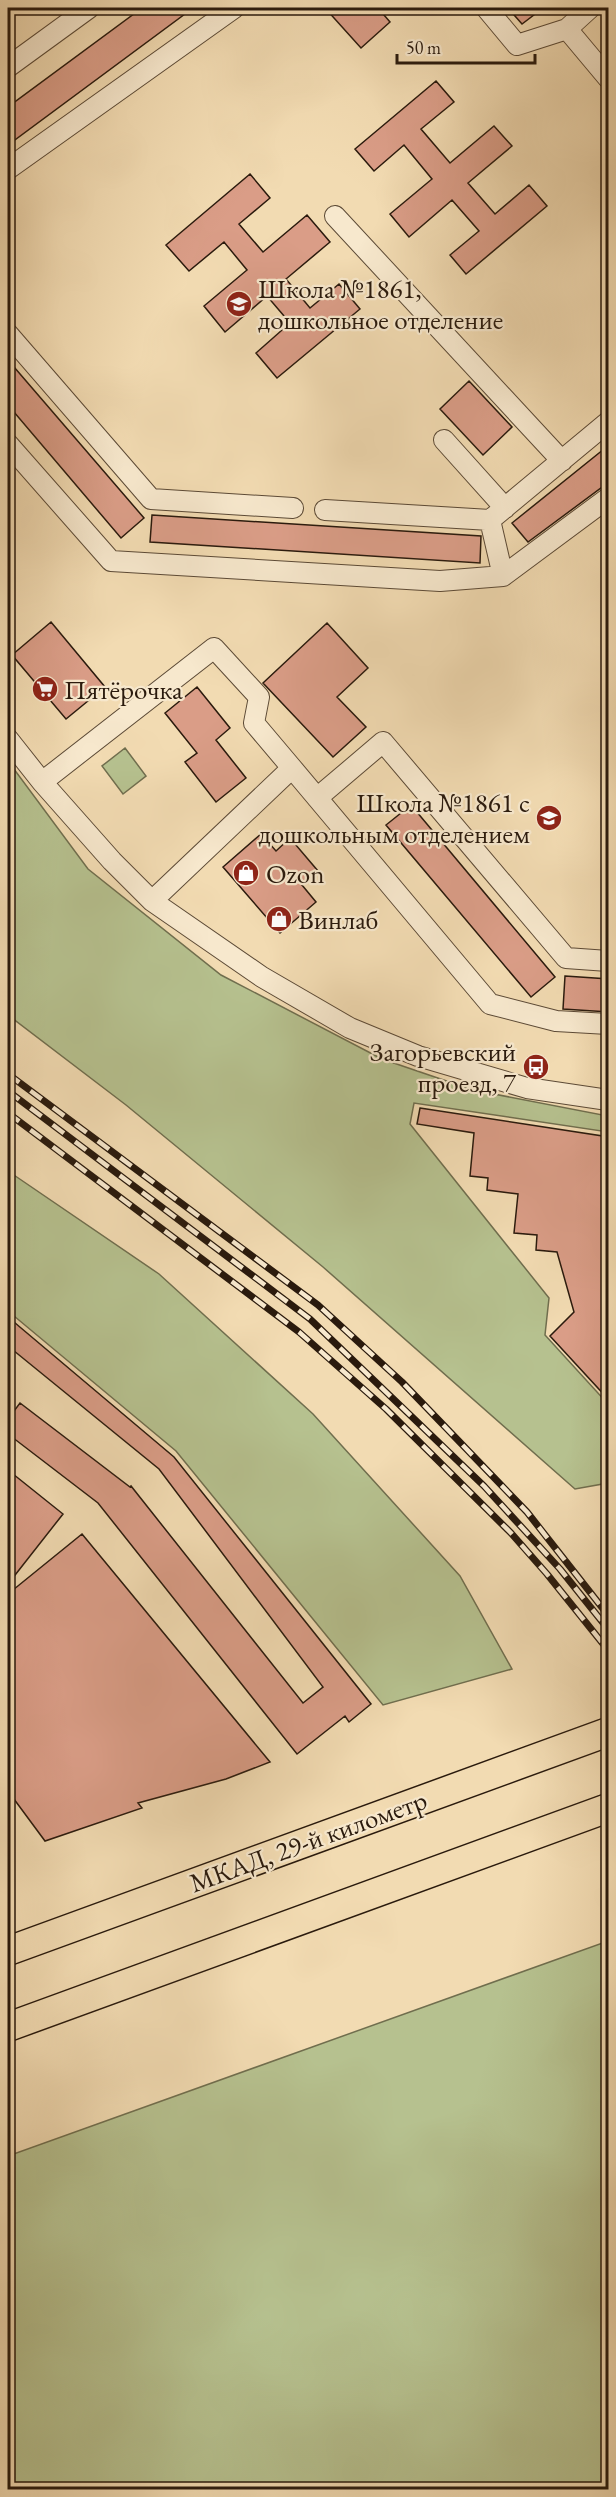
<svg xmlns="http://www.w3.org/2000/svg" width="616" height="2497" font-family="'EB Garamond',serif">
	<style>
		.green { fill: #b6c18f; stroke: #706e4e; stroke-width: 1.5 }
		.building { fill: #da9d87; stroke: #2a1a0d; stroke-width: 1.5 }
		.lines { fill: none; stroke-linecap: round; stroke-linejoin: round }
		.minor-casing { stroke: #5c4a36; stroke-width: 22 }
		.highway-casing { stroke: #2a1a0d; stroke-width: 31 }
		.minor { stroke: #f7e8cd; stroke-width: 20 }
		.highway { stroke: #f2dbb2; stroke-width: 28 }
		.rail-casing { stroke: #2a1a0d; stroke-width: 7 }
		.rail { stroke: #f7e8cd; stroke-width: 4.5; stroke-dasharray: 14; stroke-linecap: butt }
		.labels { text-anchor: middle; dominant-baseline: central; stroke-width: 4.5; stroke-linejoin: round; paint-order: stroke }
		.poi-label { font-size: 27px; fill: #2a1a0d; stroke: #f7e8cd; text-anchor: start }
		.street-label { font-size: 27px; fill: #2a1a0d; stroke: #f7e8cd }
	</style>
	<rect width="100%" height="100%" fill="#f2dbb2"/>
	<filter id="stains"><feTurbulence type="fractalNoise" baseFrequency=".00333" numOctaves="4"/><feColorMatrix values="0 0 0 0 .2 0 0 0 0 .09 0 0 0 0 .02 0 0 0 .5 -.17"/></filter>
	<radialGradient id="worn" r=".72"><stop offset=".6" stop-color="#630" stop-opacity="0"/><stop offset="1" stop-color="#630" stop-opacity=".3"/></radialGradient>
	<!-- green -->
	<path class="green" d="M125 748 146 776 123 794 102 766Z
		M8 761 88 869 221 975 382 1059 473 1090 608 1116V1132L414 1103 410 1124 549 1298 545 1335 608 1404V1483L575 1489 323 1267 126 1105 8 1015Z
		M8 1171 159 1274 313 1414 460 1576 512 1669 383 1705 176 1451 8 1311Z
		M608 1941V2479L588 2490 8 2489V2156Z"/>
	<!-- building -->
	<path class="building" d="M142 8H193L8 145V107Z
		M325 8H378L390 22 361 48Z
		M508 8H543L522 24Z
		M436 81 454 102 421 129 450 163 494 126 512 146 468 183 495 214 529 185 547 206 466 274 450 255 479 231 452 200 409 237 390 214 432 179 404 145 374 171 355 149Z
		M250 174 270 198 239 224 263 252 307 215 330 242 286 279 310 308 339 284 360 309 277 378 256 353 290 323 267 296 225 332 204 306 247 270 224 242 189 271 166 245Z
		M8 360 144 518 121 538 8 405Z
		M469 381 512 427 483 455 440 409Z
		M609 445V485L601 488 528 542 512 523Z
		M152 515 481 536 480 563 150 542Z
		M51 622 105 687 66 719 12 655Z
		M327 623 368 668 337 697 366 727 333 757 263 683Z
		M197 687 230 728 216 740 246 778 216 802 185 762 197 753 165 713Z
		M411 805 555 977 531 997 386 825Z
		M261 834 276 851 290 838 318 871 302 885 316 902 280 933 223 867Z
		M565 976 609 979V1012L563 1009Z
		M420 1108 609 1137V1400L550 1336 574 1312 557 1252 536 1250 537 1235 514 1233 518 1194 487 1190 488 1178 470 1176 474 1133 417 1124Z
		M8 1317 174 1457 371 1704 349 1722 345 1716 297 1754 98 1503 8 1434V1419L20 1403 130 1487 131 1486 303 1703 323 1687 159 1469 8 1346Z
		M8 1470 63 1514 8 1584Z
		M82 1534 270 1762 226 1779 138 1803 142 1808 45 1841 8 1791V1594Z"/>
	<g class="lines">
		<!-- minor casing -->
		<g class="minor-casing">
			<path id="minor" d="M590 8 567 29 608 78
				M487 9 517 45 567 29
				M8 67 89 8
				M8 169 234 8
				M335 216 562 461
				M8 334 151 499 293 508
				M444 440 505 508
				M8 444 111 561 440 581 503 576 490 520 325 510
				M490 520 608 422
				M503 576 608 498
				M8 739 42 782 112 861 152 901 262 977 350 1028 418 1056 527 1088 608 1100
				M292 768 490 1004 556 1021 608 1024
				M42 782 214 648 259 697 254 723 292 768 152 901
				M317 798 383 742 566 958 608 961"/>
		</g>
		<!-- highway casing -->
		<g class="highway-casing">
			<path id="highway" d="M8 1951 608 1732
				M8 2027 608 1808"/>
		</g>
		<!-- minor -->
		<use href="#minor" class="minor"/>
		<!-- highway -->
		<use href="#highway" class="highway"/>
		<!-- rail casing -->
		<g class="rail-casing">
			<path id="rail" d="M8 1074 318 1305 402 1382 527 1512 608 1615
				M8 1091 310 1319 484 1486 560 1569 608 1629
				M8 1113 299 1332 386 1409 511 1533 547 1574 608 1650"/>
		</g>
		<!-- rail -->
		<use href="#rail" class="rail"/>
	</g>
	<!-- icons -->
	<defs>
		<g id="school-disc" transform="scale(1.35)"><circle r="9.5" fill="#8f2418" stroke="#f7e8cd"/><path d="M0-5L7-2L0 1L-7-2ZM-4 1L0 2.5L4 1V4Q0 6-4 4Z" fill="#fff"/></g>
		<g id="supermarket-disc" transform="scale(1.35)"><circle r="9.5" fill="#8f2418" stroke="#f7e8cd"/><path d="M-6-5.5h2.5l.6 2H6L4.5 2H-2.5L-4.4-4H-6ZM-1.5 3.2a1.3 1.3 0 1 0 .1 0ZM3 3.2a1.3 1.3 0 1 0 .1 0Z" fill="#fff"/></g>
		<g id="shop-disc" transform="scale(1.35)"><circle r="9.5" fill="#8f2418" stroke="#f7e8cd"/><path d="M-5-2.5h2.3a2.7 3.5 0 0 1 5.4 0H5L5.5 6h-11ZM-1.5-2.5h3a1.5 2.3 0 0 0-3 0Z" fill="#fff"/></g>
		<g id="bus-disc" transform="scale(1.35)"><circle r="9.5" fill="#8f2418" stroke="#f7e8cd"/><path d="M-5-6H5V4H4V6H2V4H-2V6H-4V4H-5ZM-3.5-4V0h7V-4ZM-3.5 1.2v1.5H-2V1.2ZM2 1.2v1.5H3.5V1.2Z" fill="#fff"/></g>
	</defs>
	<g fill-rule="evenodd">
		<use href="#school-disc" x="239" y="304"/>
		<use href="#supermarket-disc" x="45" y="689"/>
		<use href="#school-disc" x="549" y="818"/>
		<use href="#shop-disc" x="246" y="873"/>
		<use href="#shop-disc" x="279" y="919"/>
		<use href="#bus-disc" x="536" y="1067"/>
	</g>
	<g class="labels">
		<!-- poi labels -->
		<g class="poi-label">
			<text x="258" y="288">Школа №1861,<tspan x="258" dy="31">дошкольное отделение</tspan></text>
			<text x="64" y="689">Пятёрочка</text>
			<text x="530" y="802" text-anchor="end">Школа №1861 с<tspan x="530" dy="31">дошкольным отделением</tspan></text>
			<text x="266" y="873">Ozon</text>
			<text x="298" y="919">Винлаб</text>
			<text x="516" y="1051" text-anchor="end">Загорьевский<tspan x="516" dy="31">проезд, 7</tspan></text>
		</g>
		<!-- street labels -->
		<g class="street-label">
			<text transform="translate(308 1841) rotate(-20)">МКАД, 29-й километр</text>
		</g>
	</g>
	<!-- margin -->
	<rect width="616" height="2497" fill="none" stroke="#f2dbb2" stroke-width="30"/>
	<rect x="9" y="9" width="598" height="2479" fill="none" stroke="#2a1a0d" stroke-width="3"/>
	<rect x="15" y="15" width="586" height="2467" fill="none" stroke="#2a1a0d" stroke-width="1.5"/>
	<!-- scale -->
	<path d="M397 54v9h138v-9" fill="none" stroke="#2a1a0d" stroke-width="3"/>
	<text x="406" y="54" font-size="18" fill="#2a1a0d" stroke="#f7e8cd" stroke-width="4.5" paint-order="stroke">50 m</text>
	<rect width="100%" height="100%" filter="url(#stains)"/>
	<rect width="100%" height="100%" fill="url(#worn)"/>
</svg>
